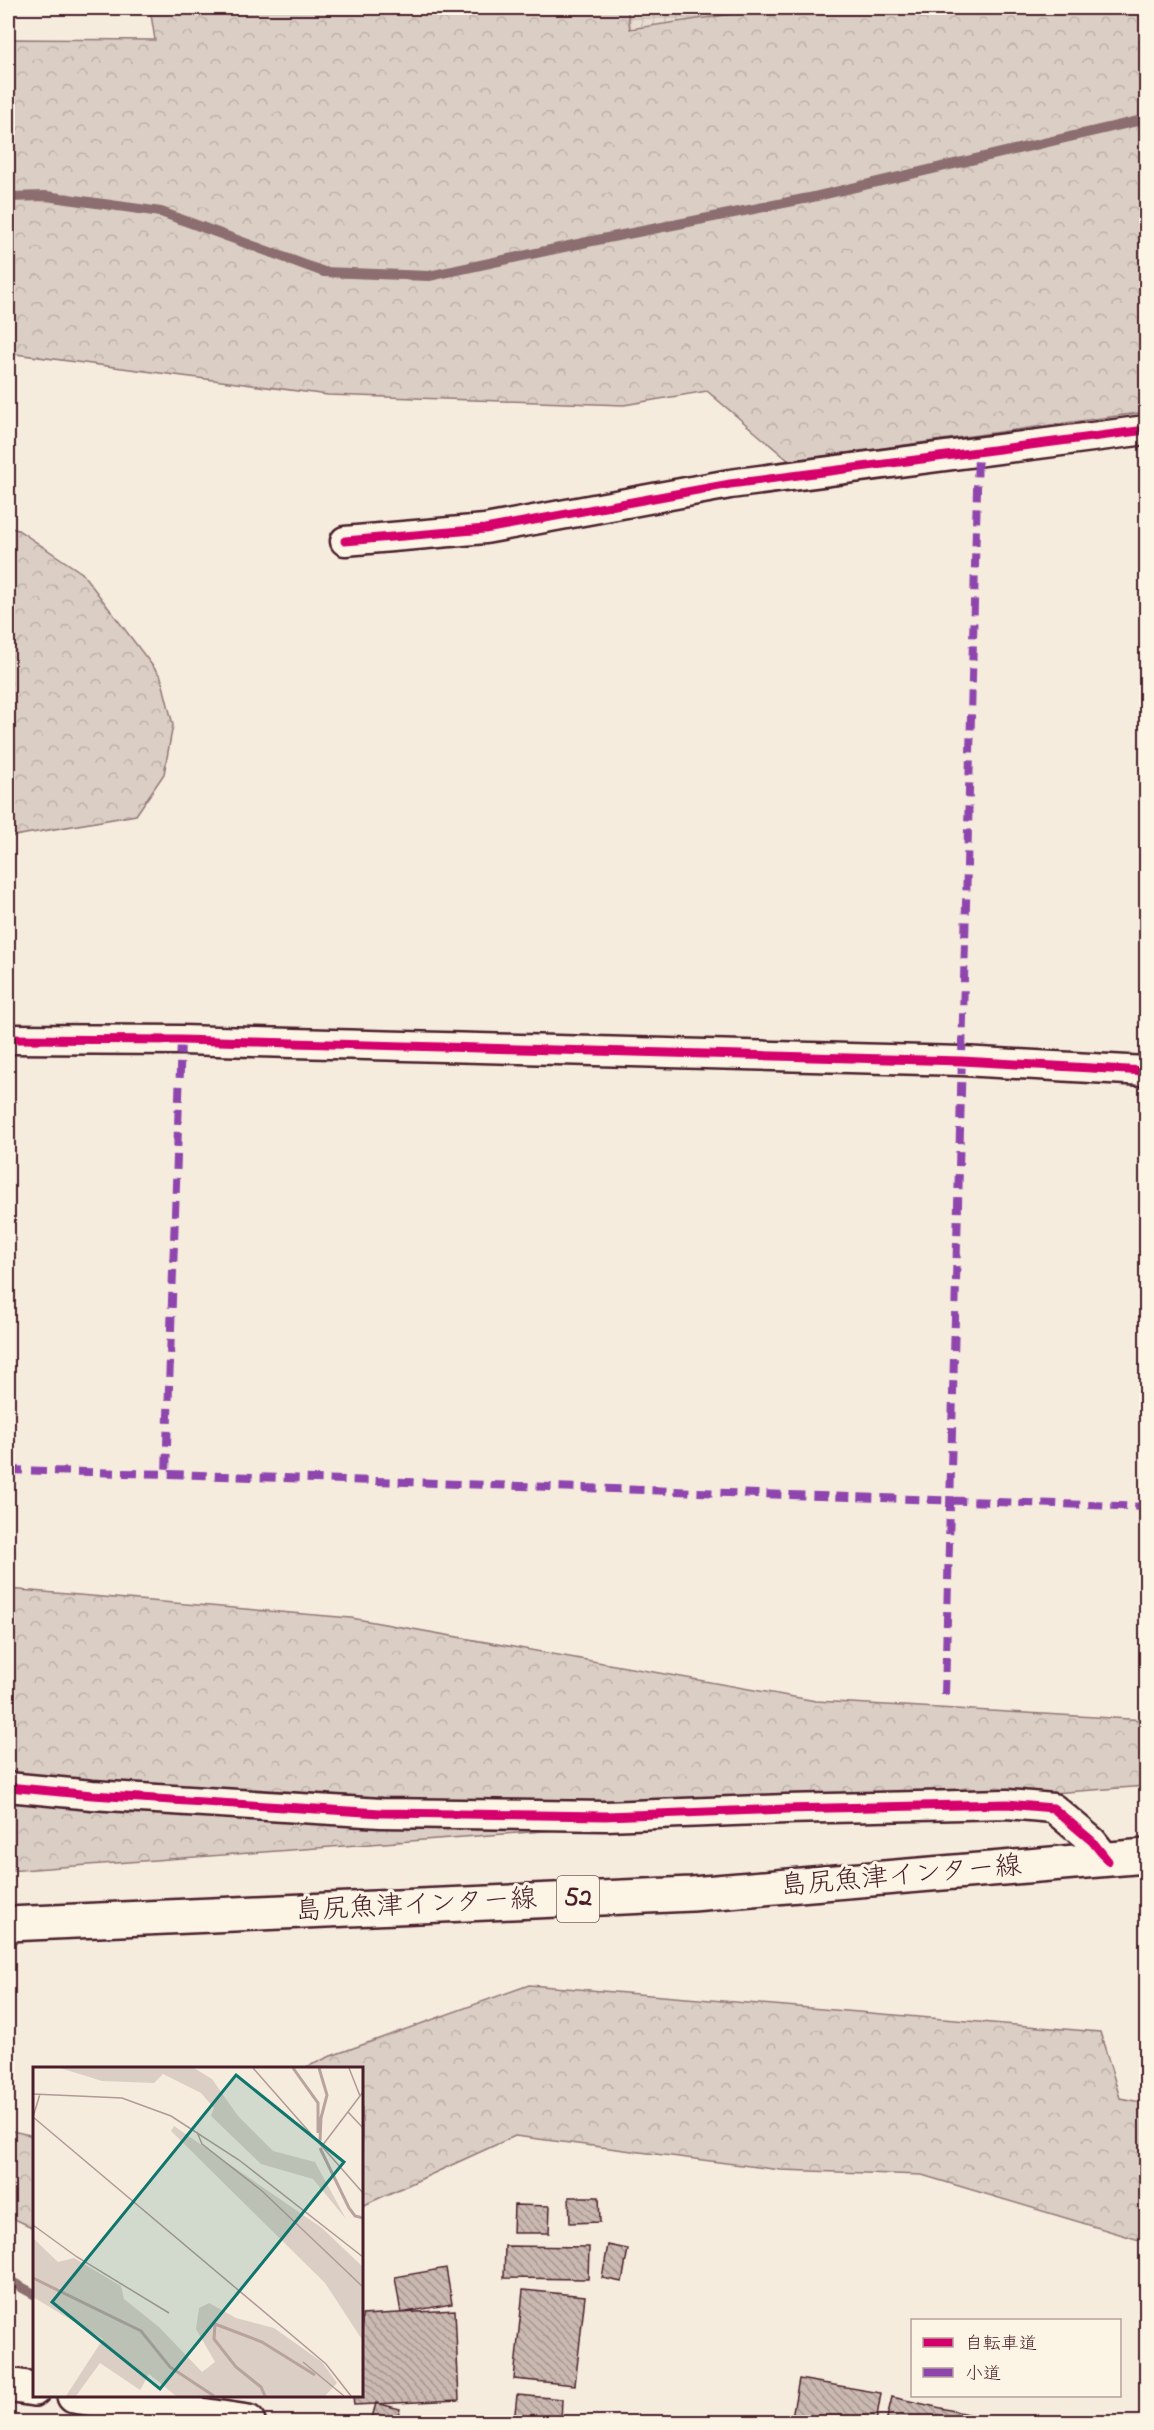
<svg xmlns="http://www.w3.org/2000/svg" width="1154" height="2430" font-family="'Indie Flower','Klee One',sans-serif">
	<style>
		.industrial { fill: url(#industrial-grid) }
		.forest { fill: url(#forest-crowns); stroke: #927678; stroke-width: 1.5 }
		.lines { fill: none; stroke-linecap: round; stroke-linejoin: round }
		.stream { stroke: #8c6e70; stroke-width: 10 }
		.building { fill: url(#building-back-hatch); stroke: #4a1f2b; stroke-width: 1.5 }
		.minor-casing { stroke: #4a1f2b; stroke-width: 33 }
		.secondary-casing { stroke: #4a1f2b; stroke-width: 38 }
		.primary-casing { stroke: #4a1f2b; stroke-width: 38 }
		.minor { stroke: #fcf5e5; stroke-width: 28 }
		.secondary { stroke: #fcf5e5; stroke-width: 33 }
		.primary { stroke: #fcf5e5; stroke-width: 33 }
		.quiet { stroke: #8e44ad; stroke-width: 8; stroke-dasharray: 15 8; stroke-linecap: butt }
		.cycleway-casing { stroke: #fcf5e5; stroke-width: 13 }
		.cycleway { stroke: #d6006c; stroke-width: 9 }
		.labels { text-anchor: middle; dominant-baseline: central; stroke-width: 6; stroke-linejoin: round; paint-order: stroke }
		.shield { fill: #fcf5e5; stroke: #7f5f63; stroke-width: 1.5 }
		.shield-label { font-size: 26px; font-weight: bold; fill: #4a1f2b }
		.street-label { font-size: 27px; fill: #4a1f2b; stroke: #fcf5e5 }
		.inset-river { fill: none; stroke: #b8a39e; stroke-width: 3 }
		.inset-road { fill: none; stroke: #b19a96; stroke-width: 1.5 }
		.view { fill: #0f766e; fill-opacity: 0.15; stroke: #0f766e; stroke-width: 3 }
		.inset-edge { fill: none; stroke: #4a1f2b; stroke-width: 3 }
	</style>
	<defs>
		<pattern id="industrial-grid" width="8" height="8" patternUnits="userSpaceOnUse" patternTransform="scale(1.5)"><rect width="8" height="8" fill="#e8ddd0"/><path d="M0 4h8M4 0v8" fill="none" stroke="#c8bdb3"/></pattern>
		<pattern id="forest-crowns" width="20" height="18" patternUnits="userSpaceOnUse" patternTransform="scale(1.5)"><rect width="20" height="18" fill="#dbcec4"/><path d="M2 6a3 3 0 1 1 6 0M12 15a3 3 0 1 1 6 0" fill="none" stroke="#bdb0a9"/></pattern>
		<pattern id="building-back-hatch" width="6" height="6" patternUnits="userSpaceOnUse" patternTransform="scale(1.5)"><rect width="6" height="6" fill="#cab9b1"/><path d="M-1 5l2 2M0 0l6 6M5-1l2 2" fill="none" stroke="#a69690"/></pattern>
	</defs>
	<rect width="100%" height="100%" fill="#f5ecde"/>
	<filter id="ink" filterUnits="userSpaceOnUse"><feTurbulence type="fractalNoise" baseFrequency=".0167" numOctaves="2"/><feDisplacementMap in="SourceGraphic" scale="12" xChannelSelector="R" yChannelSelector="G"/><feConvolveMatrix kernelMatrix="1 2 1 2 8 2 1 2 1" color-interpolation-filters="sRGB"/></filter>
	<g filter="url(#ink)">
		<!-- industrial -->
		<path class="industrial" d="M627 8H772L629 29Z"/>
		<!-- forest -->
		<path class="forest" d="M150 8H627L630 29 772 8H1146V412L789 461 707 391 624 405 328 395 8 353V39L155 40Z
			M8 527 18 530 82 573 161 677 173 725 164 774 136 815 8 837Z
			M8 1589 351 1618 816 1701 1146 1720V1786L8 1871Z
			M529 1985 1100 2032 1120 2098 1146 2103V2242L922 2175 781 2170 515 2136 362 2206V2068H304L331 2056Z
			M8 2130 34 2136V2228L8 2216Z"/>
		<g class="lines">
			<!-- stream -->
			<path class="stream" d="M8 197 46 196 161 212 324 272 429 276 592 241 809 198 1146 119
				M8 2280 34 2294"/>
		</g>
		<!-- building -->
		<path class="building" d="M569 2197H599L600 2222 570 2223Z
			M514 2205 550 2206 549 2233H513Z
			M608 2245 628 2249 622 2282 602 2278Z
			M505 2246 589 2247 588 2279 504 2278Z
			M446 2268 452 2304 401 2313 395 2277Z
			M523 2290 585 2296 575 2385 514 2379Z
			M455 2310 459 2400 354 2405 353 2396H362V2315Z
			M799 2379 881 2393 876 2422H791Z
			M517 2395 562 2399 561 2422H514Z
			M892 2397 972 2415 970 2422H886Z
			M376 2403 400 2409 396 2422 372 2418Z"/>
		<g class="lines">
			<!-- minor casing -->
			<g class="minor-casing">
				<path id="minor" d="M345 541 485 529 730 484 1146 430
					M8 1039 181 1040 962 1061 1146 1071
					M8 1787 92 1795 381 1813 606 1816 786 1809 1007 1804 1053 1808 1092 1841 1108 1861"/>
			</g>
			<!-- secondary casing -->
			<g class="secondary-casing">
				<path id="secondary" d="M8 2385 34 2389
					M74 2396 248 2422"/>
			</g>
			<!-- primary casing -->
			<g class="primary-casing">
				<path id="primary" d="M8 1924 692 1894 1146 1856"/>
			</g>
			<!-- minor -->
			<use href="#minor" class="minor"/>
			<!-- secondary -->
			<use href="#secondary" class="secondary"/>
			<!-- primary -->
			<use href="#primary" class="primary"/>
			<!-- quiet -->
			<path class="quiet" d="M181 1040 166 1474 1146 1507
				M8 1470 166 1474
				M945 1695 978 452"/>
			<!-- cycleway casing -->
			<g class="cycleway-casing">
				<path id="cycleway" d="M345 541 485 529 730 484 1146 430
					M8 1039 181 1040 962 1061 1146 1071
					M8 1787 92 1795 381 1813 606 1816 786 1809 1007 1804 1053 1808 1092 1841 1108 1861"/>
			</g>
			<!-- cycleway -->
			<use href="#cycleway" class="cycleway"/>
		</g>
	</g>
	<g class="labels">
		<!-- shield labels -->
		<rect class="shield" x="557" y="1876" width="42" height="46" rx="4.5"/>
		<g class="shield-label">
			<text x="578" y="1899">52</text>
		</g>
		<!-- street labels -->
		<g class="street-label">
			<text transform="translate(901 1877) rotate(-5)">島尻魚津インター線</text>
			<text transform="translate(416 1906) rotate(-3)">島尻魚津インター線</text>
		</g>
	</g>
	<!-- overview -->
	<g transform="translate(33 2067)">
		<rect width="330" height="330" fill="#f5ecde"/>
		<path d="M27 1H161L179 12 205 49 240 84 282 95 313 152 280 112 228 97 178 49 181 41 168 26 130 7 121 16 69 14ZM141 59 289 161 330 200V274L292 216 138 64ZM0 171 25 195 41 191 88 219 91 232 126 260 169 305 182 295 163 262 166 241 176 236 203 251 241 261 289 295 304 316 292 329H143L116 307 107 323 67 296 43 329H33L70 272 0 230Z" fill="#dbcec4"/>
		<path class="inset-river" d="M260 1 285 36V66M286 1 294 28 288 51 287 74M287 81 316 141 322 149 330 151M0 211 108 264 137 300 181 329M232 329 228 320 203 300 181 272 182 257 229 275 282 308"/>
		<path class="inset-road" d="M220 1 330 126M316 1 327 29M0 27 89 31 138 49 206 93 330 190M315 45 330 61M0 50 293 297 318 329M0 50 7 27M164 65 169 77 229 124 330 220M289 79 330 25M0 158 44 190 136 246M270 295 311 329"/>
		<path class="view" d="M203 8 311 95 127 322 19 235Z"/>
		<rect width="330" height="330" class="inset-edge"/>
	</g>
	<!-- margin -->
	<rect width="1154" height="2430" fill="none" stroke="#fcf5e5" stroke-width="30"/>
	<rect x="15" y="15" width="1124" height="2400" fill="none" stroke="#4a1f2b" stroke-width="2" filter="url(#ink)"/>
	<!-- legend -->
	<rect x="911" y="2319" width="210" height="78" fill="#fcf5e5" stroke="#b59f9b" stroke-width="1.5"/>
	<rect x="923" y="2338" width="30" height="9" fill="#d6006c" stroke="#b59f9b" stroke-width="1.5"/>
	<text x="965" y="2349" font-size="18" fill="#4a1f2b">自転車道</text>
	<rect x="923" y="2368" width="30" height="9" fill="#8e44ad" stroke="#b59f9b" stroke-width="1.5"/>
	<text x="965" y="2379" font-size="18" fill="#4a1f2b">小道</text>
</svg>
